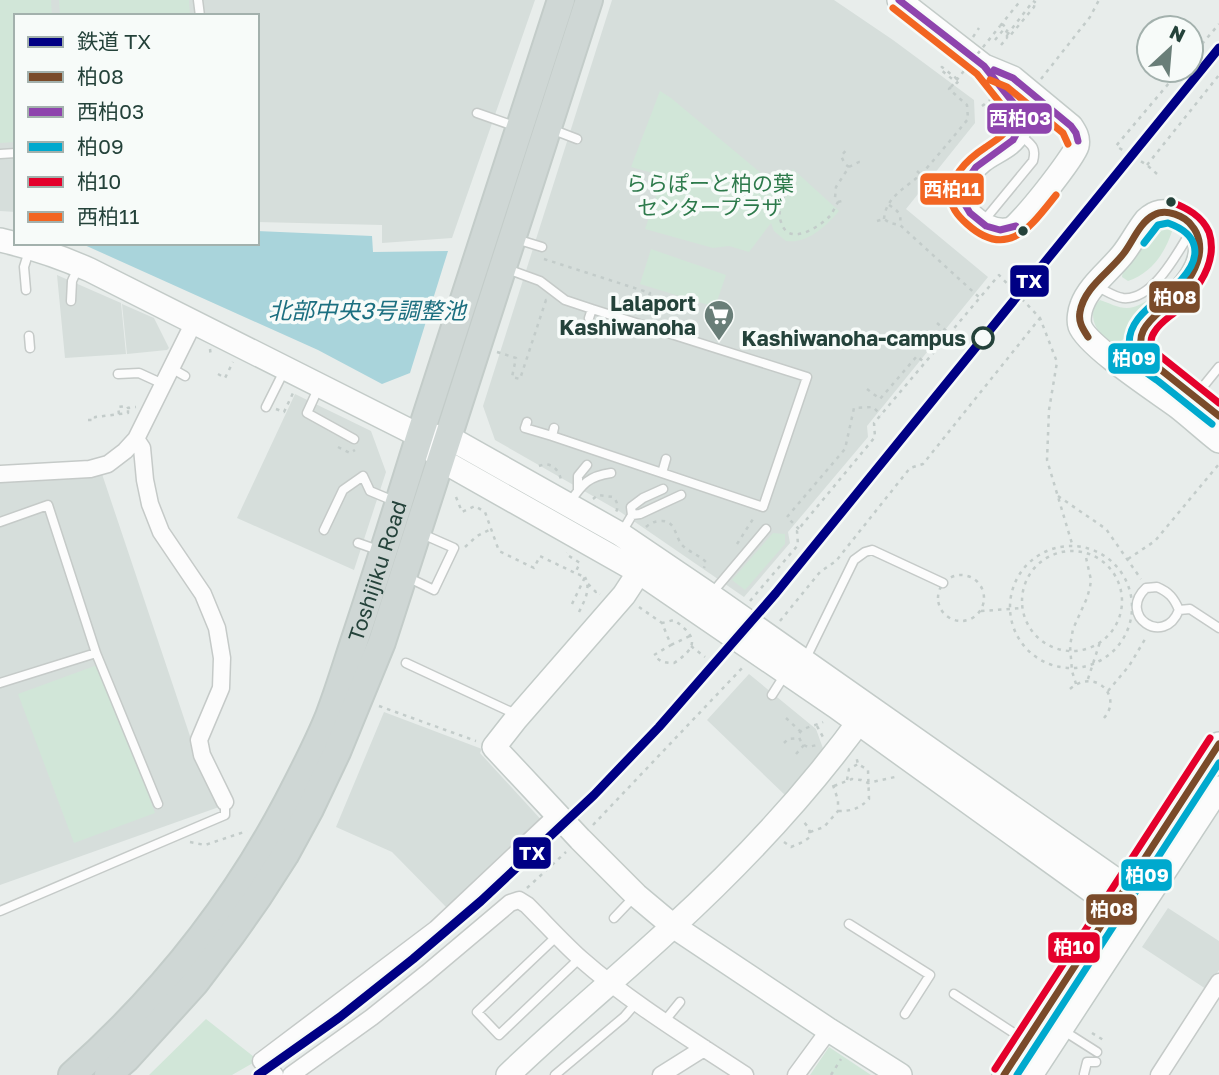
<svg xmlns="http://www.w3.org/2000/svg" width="1219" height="1075" font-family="'Golos Text','Noto Sans JP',sans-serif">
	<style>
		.built { fill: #d6dedb }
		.green { fill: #d1e6d8 }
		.water { fill: #a9d4db }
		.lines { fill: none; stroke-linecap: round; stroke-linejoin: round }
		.lane-casing { stroke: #c5cac8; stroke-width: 11 }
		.street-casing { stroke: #c5cac8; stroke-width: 19 }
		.secondary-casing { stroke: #c3cbc8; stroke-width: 26 }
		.primary-casing { stroke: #c3ccc9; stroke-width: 30 }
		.path { stroke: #c3ccca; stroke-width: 2.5; stroke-dasharray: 3.5 5; stroke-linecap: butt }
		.lane { stroke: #fcfcfc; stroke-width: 8 }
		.street { stroke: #fcfcfc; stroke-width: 16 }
		.secondary { stroke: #fcfcfc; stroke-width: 23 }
		.primary { stroke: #cfd7d5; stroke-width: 26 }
		.path-bridge { stroke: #c3ccca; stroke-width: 2.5; stroke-dasharray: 3.5 5; stroke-linecap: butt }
		.bus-1-casing { stroke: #f7fbf9; stroke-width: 12 }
		.bus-2-casing { stroke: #f7fbf9; stroke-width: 12 }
		.bus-3-casing { stroke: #f7fbf9; stroke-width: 12 }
		.bus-4-casing { stroke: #f7fbf9; stroke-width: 12 }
		.bus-5-casing { stroke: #f7fbf9; stroke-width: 12 }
		.bus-1 { stroke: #7a4b2a; stroke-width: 7 }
		.bus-2 { stroke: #8e44ad; stroke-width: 7 }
		.bus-3 { stroke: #00a9ce; stroke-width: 7 }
		.bus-4 { stroke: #e4002b; stroke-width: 7 }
		.bus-5 { stroke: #f26522; stroke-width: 7 }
		.rail-1-casing { stroke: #f7fbf9; stroke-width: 14 }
		.rail-1 { stroke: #000084; stroke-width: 9 }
		.bus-dot { fill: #24423a; stroke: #f7fbf9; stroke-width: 2.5 }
		.stop-dot { fill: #f7fbf9; stroke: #24423a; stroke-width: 3.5 }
		.labels { text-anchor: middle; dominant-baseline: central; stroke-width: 7; stroke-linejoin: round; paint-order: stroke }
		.park-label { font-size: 21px; fill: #2d7a4b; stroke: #f7fbf9 }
		.poi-label { font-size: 21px; font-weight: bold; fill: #24423a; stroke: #f7fbf9; text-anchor: end }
		.stop-label { font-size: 21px; font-weight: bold; fill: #24423a; stroke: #f7fbf9; text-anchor: end }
		.street-label { font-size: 21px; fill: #24423a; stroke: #f7fbf9 }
		.water-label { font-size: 23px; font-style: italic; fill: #1c6f80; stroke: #f7fbf9 }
		.line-badge { stroke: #f7fbf9; stroke-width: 2.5 }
		.badge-label { font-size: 19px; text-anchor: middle; font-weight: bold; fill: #fff }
	</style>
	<rect width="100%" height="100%" fill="#e8edeb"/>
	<!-- built -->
	<path class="built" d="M0 0H535L452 238 382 243V225L257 222V16H16V212L0 211Z
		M612 0H834L893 40 974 100 975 123 906 209 988 277 867 426 868 437 788 532 790 543 744 597 619 511 495 440 483 406Z
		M57 275 121 303 126 354 65 358Z
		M122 304 154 318 169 348 167 350 127 354Z
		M295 394 371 431 386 472 354 570 237 518Z
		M102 474 192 742 217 798 219 807 0 885V481Z
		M749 674 816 729 825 754 786 796 707 720Z
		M384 712 482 749 480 753 545 824 449 910 392 852 336 827Z
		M1168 908 1219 941V970L1206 989 1142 947Z"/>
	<!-- green -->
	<path class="green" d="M0 0H51L52 16H16V142L0 143Z
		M59 0H189L190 16H60Z
		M660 91 671 98 762 174 781 187 793 169 839 211C826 226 808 244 786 241L774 231 771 223 749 252 729 246 713 248 645 229 663 176 631 167Z
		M1164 225 1173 228C1166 252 1152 273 1128 281L1122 277 1123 270 1126 266 1158 228Z
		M1195 247H1196L1166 296 1138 317 1130 334 1117 344C1098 339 1084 314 1100 300 1109 303 1118 308 1127 308 1135 308 1141 304 1148 300 1172 286 1181 270 1195 247Z
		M651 249 726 275 715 307 640 284Z
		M773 533 785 534V544L745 590 732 580Z
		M100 664 155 813 74 843 18 694Z
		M206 1019 258 1060 232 1075H149Z
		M829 1047 871 1075H810Z"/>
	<!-- water -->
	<path class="water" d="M257 231 372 236 373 252 448 251 410 373 382 384 318 350 80 243H257Z"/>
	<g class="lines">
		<!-- lane casing -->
		<g class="lane-casing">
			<path id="lane" d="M198 0 200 16
				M477 113 517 127
				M1022 127 1042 115 1051 114
				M551 129 577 139
				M0 154 16 153
				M982 223 1033 161C1037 146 1030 144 1020 135
				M516 239 542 247
				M507 269 540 281 565 300 592 309
				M1098 287C1106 291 1115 297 1123 298 1153 301 1178 252 1191 231
				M26 290 24 267 29 251
				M71 301 72 281 78 268
				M29 336 30 348
				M171 368 185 376
				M118 374 139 373 163 384
				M318 389 307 413 354 439
				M1197 394 1219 367
				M266 407 284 371
				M527 422 525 428 552 436
				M554 428 552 436 763 507 807 377 592 309 589 318
				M662 473 666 459
				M578 490V476L587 465
				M570 502C582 484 589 476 611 473
				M632 515 640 514 681 495
				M0 522 48 505 96 653 158 804
				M324 530 343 490 363 476 370 491 394 501
				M622 532 632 515 631 507 643 498 663 489
				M358 543 378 550
				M407 577 434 590 454 548 420 533
				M1157 587C1169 592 1174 598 1179 610 1164 648 1117 615 1146 588Z
				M712 593 766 529
				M1179 610 1190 609 1219 628
				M805 660 854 560 865 552 872 550 943 583
				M406 663 509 711 514 717
				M0 683 96 653
				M772 695 786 673
				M0 911 225 815V802
				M614 918 634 897
				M849 924 930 975 905 1014
				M557 936 477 1012 499 1035 580 958
				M954 994 1023 1039
				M663 1023 680 1002
				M1064 1031 1097 1052
				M1084 1074 1087 1062H1096
				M555 1075 624 1017 636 1003"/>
		</g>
		<!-- street casing -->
		<g class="street-casing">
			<path id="street" d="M194 322 136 439 142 448 145 480 150 504 161 532 203 594 217 628 222 658 221 688 199 740 202 755 225 802
				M0 474 90 469 108 464 125 451 136 439
				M275 1075 261 1061 436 929 557 815
				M291 1075 372 1017 427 973 510 903 519 900 527 905C545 923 562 942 581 959 631 1003 689 1038 745 1075
				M661 1075 704 1048
				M796 1075 829 1030
				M1159 1075 1219 982"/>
		</g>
		<!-- secondary casing -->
		<g class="secondary-casing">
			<path id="secondary" d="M899 0 984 66 1019 110C1020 117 1021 124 1019 131 1012 147 994 151 982 161 967 173 954 195 968 212 978 223 995 234 1011 229 1020 226 1074 157 1077 146 1079 138 1075 132 1071 126L1013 78 984 66
				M0 240C31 247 61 257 90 270L420 436 441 460 639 572 835 706 1114 907 1139 910
				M1219 416 1146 358C1136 344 1140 333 1150 320 1174 298 1219 261 1193 226 1184 218 1172 210 1160 212 1154 213 1150 216 1146 220 1137 231 1131 244 1122 255 1109 271 1089 286 1082 305 1080 310 1078 320 1080 326 1087 346 1159 393 1178 407 1192 418 1205 430 1219 441
				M430 436 448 437 620 534 710 595 1126 887 1139 910
				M639 572 624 595 516 719 494 747 580 839 636 895 673 926 829 1030 900 1075
				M508 1075C561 1024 617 978 670 929 742 863 810 791 866 712
				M1004 1075 1219 744
				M1031 1075 1219 788"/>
		</g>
		<!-- primary casing -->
		<g class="primary-casing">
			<g id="primary">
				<path id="s1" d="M72 1075C160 997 232 907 287 803 302 774 317 746 329 716 339 690 347 663 356 636 378 570 399 502 420 435 467 290 514 145 561 0"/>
				<path d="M108 1075 127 1058 195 983 232 934 258 897 285 855 310 809 337 752 382 642 589 0"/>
			</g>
		</g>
		<!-- path -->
		<path class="path" d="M1002 24 1008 29 1005 34 1007 35
			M1000 26 1021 0
			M1007 35V38L1009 37 1034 7 1035 2
			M1007 35 1031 4 1035 2 1031 0
			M973 37 979 28
			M995 40 1004 29
			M1001 45 1007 38
			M1191 57 1219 24
			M957 79 942 67 940 69 957 83 960 79
			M1041 79 1090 17 1099 0
			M982 106 990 100
			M1147 165 1219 75
			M849 167 859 162H863
			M917 171 931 184
			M1157 174 1147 165 1116 146 1180 70
			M785 195C780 203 778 213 781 222 788 247 818 228 830 216 833 212 835 207 838 202L835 198 836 187 849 167 845 164 841 156 848 148
			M838 202 846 200
			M889 205C897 210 902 214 900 224
			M884 219C886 194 911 186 925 170 940 153 954 136 968 119L967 105 949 89 951 87
			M877 221 884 219 890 223 900 225 980 298
			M544 259 650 293 643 314
			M1008 314 1021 297
			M671 322 672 313
			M937 323 950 334
			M210 349 211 357
			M497 352 516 358 512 377 520 379 546 300 548 301
			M218 374 225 378 233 362
			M867 389 880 399 917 356 925 363
			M276 409 284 412 293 393
			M119 414 118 407 127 406 128 408 136 407
			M88 420H95V417L128 413V408
			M338 447 350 453 355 450
			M539 466C550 461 559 469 561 480
			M1058 496 1106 529 1141 579
			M456 497 462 512 475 506 485 512 499 551 534 568 540 556 575 573 580 563 566 554 567 553
			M593 499 598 495 613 497C617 501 619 506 616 512
			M646 527C650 523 655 521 661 521 676 520 675 537 682 545 689 552 699 555 706 562L704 568
			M799 529 787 517 845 449 854 408 873 407 881 415
			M737 544 753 519
			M1010 607a61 61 0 1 1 122 0a61 61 0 1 1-122 0Z
			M465 547 477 536 491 529
			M1022 601a50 50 0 1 1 100 0a50 50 0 1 1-100 0Z
			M1128 559 1155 541 1219 464
			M938 598a23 23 0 1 1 46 0a23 23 0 1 1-46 0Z
			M588 584 596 592 598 591 600 594
			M750 601 798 545 797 531 875 437 874 423 999 275 1040 318 1057 362 1049 410 1047 460 1073 547
			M572 604 585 577 575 573
			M639 607 662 623 671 645 654 655C660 662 665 663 674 663 698 647 698 637 674 620L662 623
			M981 611 1023 608
			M579 612C585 600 591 589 585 577
			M780 621 820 572 836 561 910 468 923 464 1040 318
			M671 645 692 635
			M691 646 705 657
			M1088 679 1100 642
			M1076 684 1072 671 1070 646 1073 629 1087 598 1090 587 1091 580 1085 553
			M1070 689C1096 666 1126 699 1101 721
			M1108 691 1129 666 1147 636
			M379 706 476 741
			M786 718 801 732
			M817 726 823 737
			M784 743 788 739 799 738
			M804 745 808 747 817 745
			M796 754 804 745C788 728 814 727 823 722
			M847 780 849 769 858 764
			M834 786 852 779 861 780 868 783 895 777 897 774
			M838 811C852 811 859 809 869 799L868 770 858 764 856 756
			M593 825 745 665
			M810 832 824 827 838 811V800L833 785
			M190 842 205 845 247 831
			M784 842 791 847 803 842 810 837 809 828 802 820
			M527 888 566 852
			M1092 1033 1105 1041
			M831 1075 841 1059"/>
		<!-- lane -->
		<use href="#lane" class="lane"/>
		<!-- street -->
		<use href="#street" class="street"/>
		<!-- secondary -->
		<use href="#secondary" class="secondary"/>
		<!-- primary -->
		<use href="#primary" class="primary"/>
		<!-- path-bridge -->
		<path class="path-bridge" d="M951 87 1000 26"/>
		<!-- bus-1 casing -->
		<g class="bus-1-casing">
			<path id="bus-1" d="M1088 337C1083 329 1078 322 1080 312 1084 287 1110 272 1124 253 1133 241 1140 222 1154 215 1166 208 1185 216 1192 226 1199 234 1201 246 1199 256 1195 274 1183 288 1171 301 1154 318 1130 331 1146 358L1219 416
				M1004 1075 1219 744"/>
		</g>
		<!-- bus-2 casing -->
		<g class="bus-2-casing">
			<path id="bus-2" d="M899 0 984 66 1019 110 1020 127 1013 140 976 167 964 185 962 196 964 203 970 213 986 226 1000 230 1016 226
				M994 70 1013 78 1071 126 1076 133 1078 141"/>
		</g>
		<!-- bus-3 casing -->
		<g class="bus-3-casing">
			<path id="bus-3" d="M1144 243 1158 225 1168 223C1199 234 1203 256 1181 280 1163 299 1123 317 1130 350 1131 354 1135 360 1137 364 1142 371 1151 376 1158 381 1176 395 1194 410 1212 424
				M1017 1075 1219 763"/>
		</g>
		<!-- bus-4 casing -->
		<g class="bus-4-casing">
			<path id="bus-4" d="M1171 202C1187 208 1202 216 1209 232 1219 263 1196 292 1175 312 1168 318 1160 323 1155 331 1150 338 1150 343 1154 351L1219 403
				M995 1069 1210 738"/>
		</g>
		<!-- bus-5 casing -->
		<g class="bus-5-casing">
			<path id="bus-5" d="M893 8 977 74 1009 114C1009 119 1009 125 1007 130 1002 137 993 142 986 147 969 158 950 175 951 198 951 208 959 217 967 224 1008 261 1031 226 1056 195
				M990 80 1007 87 1063 133 1068 144"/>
		</g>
		<!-- bus-1 -->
		<use href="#bus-1" class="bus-1"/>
		<!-- bus-2 -->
		<use href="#bus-2" class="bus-2"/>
		<!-- bus-3 -->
		<use href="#bus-3" class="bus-3"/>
		<!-- bus-4 -->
		<use href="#bus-4" class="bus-4"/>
		<!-- bus-5 -->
		<use href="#bus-5" class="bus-5"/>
		<!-- rail-1 casing -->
		<g class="rail-1-casing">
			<path id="rail-1" d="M258 1075 340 1017 413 959 481 901 594 795 659 727 776 593 1219 48"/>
		</g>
		<!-- rail-1 -->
		<use href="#rail-1" class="rail-1"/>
	</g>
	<!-- icons -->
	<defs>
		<g id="supermarket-pin" transform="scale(1.575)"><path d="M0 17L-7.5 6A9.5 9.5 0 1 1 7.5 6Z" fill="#697e78" stroke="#f7fbf9"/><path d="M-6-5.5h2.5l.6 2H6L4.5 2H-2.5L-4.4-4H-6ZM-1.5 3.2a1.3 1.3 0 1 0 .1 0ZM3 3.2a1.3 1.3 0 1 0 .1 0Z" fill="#fff"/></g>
	</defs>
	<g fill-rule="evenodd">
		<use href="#supermarket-pin" x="719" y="315"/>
	</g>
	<!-- markers -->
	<g class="bus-dot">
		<circle cx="1171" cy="202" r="6"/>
		<circle cx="1023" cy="231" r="6"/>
	</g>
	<circle class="stop-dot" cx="983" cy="338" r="10"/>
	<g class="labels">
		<!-- park labels -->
		<g class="park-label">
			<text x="710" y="183">ららぽーと柏の葉<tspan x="710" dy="24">センタープラザ</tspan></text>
		</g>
		<!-- poi labels -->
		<g class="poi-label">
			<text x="696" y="303">Lalaport<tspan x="696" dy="24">Kashiwanoha</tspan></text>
		</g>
		<!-- stop labels -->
		<g class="stop-label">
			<text x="966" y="338">Kashiwanoha-campus</text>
		</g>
		<!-- street labels -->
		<g class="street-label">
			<text stroke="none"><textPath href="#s1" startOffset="598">Toshijiku Road</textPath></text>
		</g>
		<!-- water labels -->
		<g class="water-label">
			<text x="367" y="310">北部中央3号調整池</text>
		</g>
	</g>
	<g class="line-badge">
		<rect x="986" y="102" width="67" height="33" rx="7" fill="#8e44ad"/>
		<rect x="919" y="172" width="66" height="34" rx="7" fill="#f26522"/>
		<rect x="1009" y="264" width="41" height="34" rx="7" fill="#000084"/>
		<rect x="1148" y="280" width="53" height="34" rx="7" fill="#7a4b2a"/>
		<rect x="1107" y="342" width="54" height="33" rx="7" fill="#00a9ce"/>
		<rect x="512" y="836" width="40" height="34" rx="7" fill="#000084"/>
		<rect x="1120" y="858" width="53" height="34" rx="7" fill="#00a9ce"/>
		<rect x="1085" y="893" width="53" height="33" rx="7" fill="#7a4b2a"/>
		<rect x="1047" y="931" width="54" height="33" rx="7" fill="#e4002b"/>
	</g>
	<g class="badge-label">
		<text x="1020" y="125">西柏03</text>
		<text x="952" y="196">西柏11</text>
		<text x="1029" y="288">TX</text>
		<text x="1175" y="304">柏08</text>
		<text x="1134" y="365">柏09</text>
		<text x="532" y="860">TX</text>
		<text x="1147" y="882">柏09</text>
		<text x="1112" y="916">柏08</text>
		<text x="1074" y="954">柏10</text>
	</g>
	<!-- legend -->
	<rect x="14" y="14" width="245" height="231" fill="#f7fbf9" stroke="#a3b1ad" stroke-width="2"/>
	<rect x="28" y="37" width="35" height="10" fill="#000084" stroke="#a3b1ad" stroke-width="2"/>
	<text x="77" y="49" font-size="21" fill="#24423a">鉄道 TX</text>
	<rect x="28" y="72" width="35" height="10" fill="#7a4b2a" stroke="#a3b1ad" stroke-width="2"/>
	<text x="77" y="84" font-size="21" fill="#24423a">柏08</text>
	<rect x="28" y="107" width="35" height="10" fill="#8e44ad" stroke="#a3b1ad" stroke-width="2"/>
	<text x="77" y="119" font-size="21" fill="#24423a">西柏03</text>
	<rect x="28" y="142" width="35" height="10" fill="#00a9ce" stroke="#a3b1ad" stroke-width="2"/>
	<text x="77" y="154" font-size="21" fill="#24423a">柏09</text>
	<rect x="28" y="177" width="35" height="10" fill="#e4002b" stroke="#a3b1ad" stroke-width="2"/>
	<text x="77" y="189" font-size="21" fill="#24423a">柏10</text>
	<rect x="28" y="212" width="35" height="10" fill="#f26522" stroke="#a3b1ad" stroke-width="2"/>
	<text x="77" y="224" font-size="21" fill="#24423a">西柏11</text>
	<!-- north arrow -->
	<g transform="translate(1170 49) rotate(26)"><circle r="33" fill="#f7fbf9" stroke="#a3b1ad" stroke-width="2"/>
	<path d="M0-5L12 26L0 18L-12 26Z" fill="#697e78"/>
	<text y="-10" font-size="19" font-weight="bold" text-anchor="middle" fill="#24423a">N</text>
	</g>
</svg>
